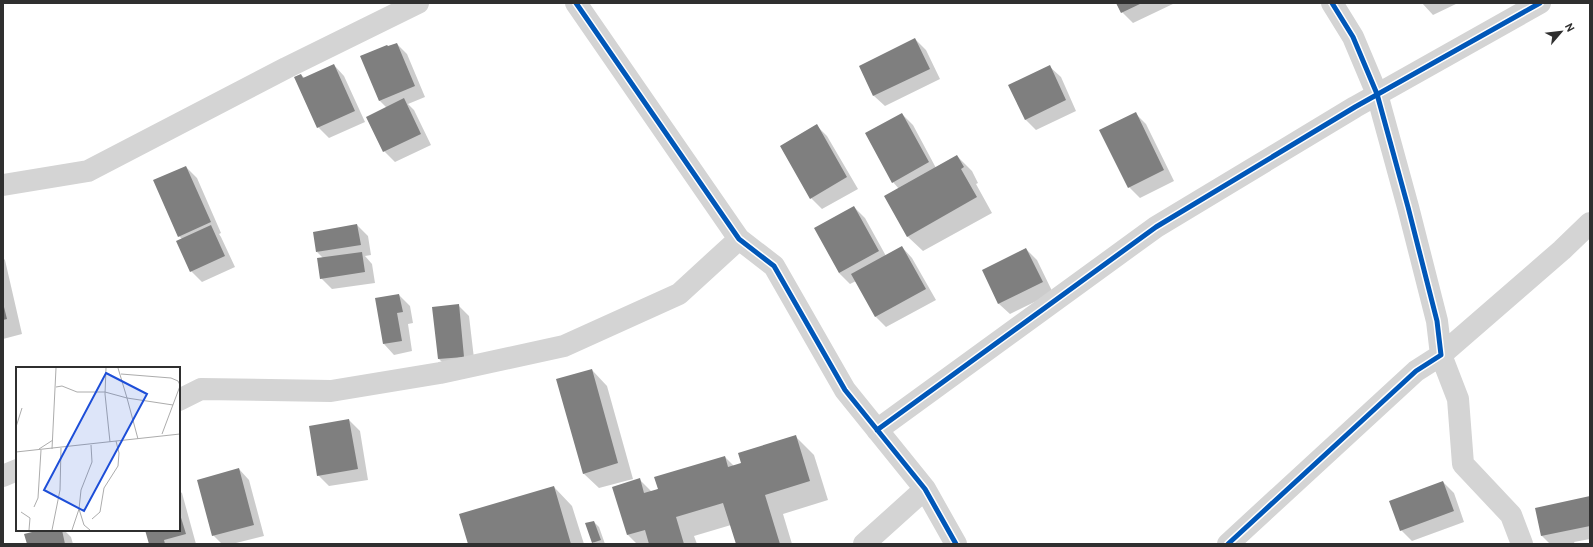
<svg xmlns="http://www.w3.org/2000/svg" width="1593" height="547" font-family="Overpass,sans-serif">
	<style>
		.shadow { fill: #0003 }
		.building { fill: #7f7f7f }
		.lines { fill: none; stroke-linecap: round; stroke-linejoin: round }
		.street { stroke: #d4d4d4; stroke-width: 22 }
		.cycleway-casing { stroke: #fff; stroke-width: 8 }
		.cycleway { stroke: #0057b8; stroke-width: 5 }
		.inset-road { fill: none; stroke: #acacac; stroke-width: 1 }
		.view { fill: #1d4ed8; fill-opacity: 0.15; stroke: #1d4ed8; stroke-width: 2 }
		.inset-edge { fill: none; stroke: #2f2f2f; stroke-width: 2 }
	</style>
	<rect width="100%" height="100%" fill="#fff"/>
	<!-- shadow -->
	<path class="shadow" d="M1117 3H1175L1133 23 1122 12Z
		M1422 3H1458L1433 15Z
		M915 39 926 50 940 79 885 106 874 96 860 66Z
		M397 44 407 54 425 97 408 104 414 110 431 145 395 162 384 151 387 108 380 101 361 56Z
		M334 65 344 76 365 122 329 138 318 127 301 75 305 78Z
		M1050 67 1061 77 1076 111 1036 130 1025 119Z
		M902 114 913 125 936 168 957 156 972 171 978 183 976 184 992 213 923 251 907 236 899 189 893 182Z
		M1136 114 1146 124 1174 181 1140 198 1129 187Z
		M816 125 827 136 858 189 822 209 811 198 781 146Z
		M186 167 197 178 221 233 219 234 221 237 235 267 202 282 191 271 182 239 179 236Z
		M854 207 865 218 886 256 902 247 912 258 936 300 886 327 876 317 856 281 850 284 839 273Z
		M357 225 368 236 371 255 365 256 372 264 375 283 332 289 321 278 323 258 317 252Z
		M1026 249 1037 260 1053 293 1010 314 999 304 983 270Z
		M3 258 5 260 22 334 3 339Z
		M399 295 410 306 413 323 408 324 412 351 394 355 384 344Z
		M458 305 469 316 475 367 450 370 439 359Z
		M592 370 607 386 633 479 599 488 583 473Z
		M349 420 360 431 368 480 329 486 318 475Z
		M795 436 814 455 828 500 783 514 792 544H737L731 525 694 536 697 544H637L628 535 640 480 652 492 725 457 734 466 743 463Z
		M239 469 249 480 264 536 232 544H222L213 535Z
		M1443 482 1454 493 1464 522 1412 541 1401 530Z
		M554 487 572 506 584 544H469Z
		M179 491 182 493 196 544H150L146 530H179Z
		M1590 497V539L1574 542 1575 544H1550L1542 536 1536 509Z
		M594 522 599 527 605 544H595L593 542Z
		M44 530H64L71 537 73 544H28Z"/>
	<!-- building -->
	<path class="building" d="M1116 3H1142L1121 13Z
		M915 38 930 69 873 96 859 66Z
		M397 43 415 86 379 101 360 56 387 45 388 46Z
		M334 64 355 111 317 128 294 77 301 74 303 78Z
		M1050 65 1066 100 1025 120 1008 85Z
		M404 98 421 134 383 152 366 117Z
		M1136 112 1164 170 1128 188 1099 130Z
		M902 113 929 162 892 183 865 133Z
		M817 124 847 177 810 199 780 146Z
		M957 155 964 167 961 169 977 197 907 237 884 196Z
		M186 166 211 222 178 237 153 180Z
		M854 206 879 251 839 273 814 228Z
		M357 224 361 245 316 252 313 232Z
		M211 225 225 256 190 272 176 241Z
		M902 246 926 289 875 317 851 274Z
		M1026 248 1043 282 998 304 982 270Z
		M362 252 365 272 320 279 317 258Z
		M399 294 403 312 397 313 402 341 383 344 375 298Z
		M3 303 7 319 3 320Z
		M459 304 464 357 438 359 432 307Z
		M592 369 618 463 583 474 556 379Z
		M349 419 358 469 317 476 309 426Z
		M796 435 810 481 765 495 780 544H736L723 503 676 517 684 544H649L645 530 627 535 612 487 640 478 644 493 658 489 654 477 725 456 728 467 741 463 738 453Z
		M239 468 254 525 212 536 197 480Z
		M1443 481 1454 511 1400 531 1389 501Z
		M554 486 571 544H468L459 514Z
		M1590 496V526L1541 536 1535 508Z
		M179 511 186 534 164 540 165 544H149L145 530H179Z
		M594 521 601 540 592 543 585 523Z
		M40 530H62L65 544H27L24 534Z"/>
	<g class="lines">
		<!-- street -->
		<path class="street" d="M576 3 739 239 774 266 845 390 925 489 956 544
			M3 185 88 171 286 68 418 3
			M179 400 201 389 331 391 440 373 564 346 679 294 739 239
			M877 430 1156 227 1355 107 1540 3
			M3 476 17 470
			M864 544 925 489
			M1228 544 1416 371 1441 355 1437 321 1408 207 1377 94 1353 37 1332 3
			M1522 544 1511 515 1463 464 1458 399 1441 355 1562 250 1590 223"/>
		<!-- cycleway casing -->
		<g class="cycleway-casing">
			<path id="cycleway" d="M576 3 739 239 774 266 845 390 925 489 956 544
				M877 430 1156 227 1355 107 1540 3
				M1228 544 1416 371 1441 355 1437 321 1408 207 1377 94 1353 37 1332 3"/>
		</g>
		<!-- cycleway -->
		<use href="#cycleway" class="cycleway"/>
	</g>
	<!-- overview -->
	<g transform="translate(16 367)">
		<rect width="164" height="164" fill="#fff"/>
		<path class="inset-road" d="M90 1 89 27 94 75M102 1 111 31 157 38M105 7 155 11 162 14 164 18M40 20 46 19 61 25H89L111 31 122 72M0 60 6 41M146 67 164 19M23 82 37 73M36 82 40 1M0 85 164 67M18 140 22 131 25 83M63 142 68 158 74 163M5 145 14 151 13 163M76 152 84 145 88 121 102 99 103 86 100 74M36 163 44 123 45 81M56 163 63 142 65 123 76 95 75 78"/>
		<path class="view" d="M90 6 131 27 68 144 28 123Z"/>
		<rect width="164" height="164" class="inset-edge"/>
	</g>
	<!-- border -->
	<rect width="1593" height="547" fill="none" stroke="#2f2f2f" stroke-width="8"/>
	<!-- north arrow -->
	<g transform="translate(1561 32) rotate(62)" stroke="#ffffff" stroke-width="3" paint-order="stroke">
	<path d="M0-3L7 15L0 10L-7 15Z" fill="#2f2f2f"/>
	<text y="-6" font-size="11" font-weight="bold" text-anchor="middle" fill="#2f2f2f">N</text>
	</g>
</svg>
